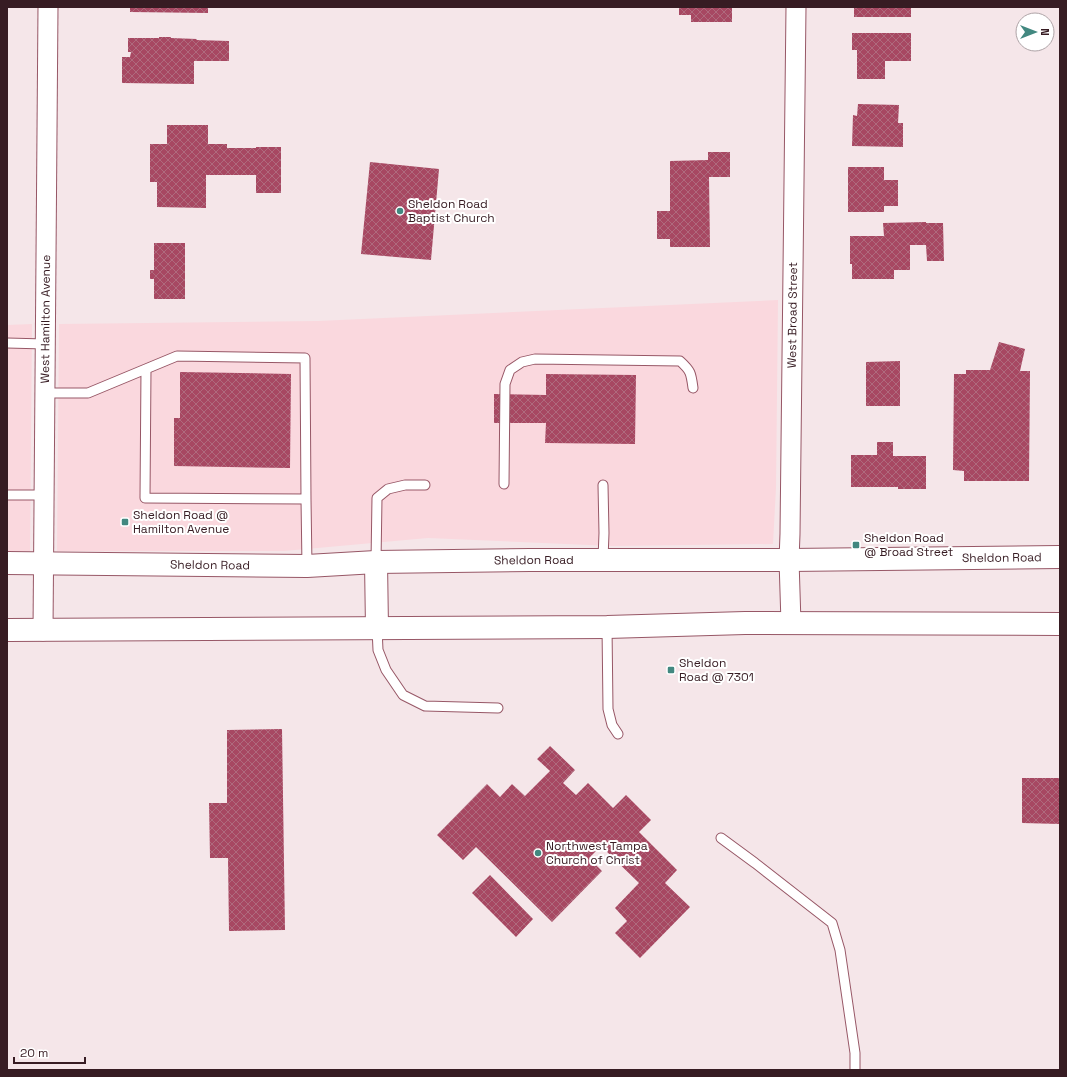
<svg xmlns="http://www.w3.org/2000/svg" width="1067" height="1077" font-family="'Space Grotesk',sans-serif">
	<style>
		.built { fill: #fad8de }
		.building { fill: url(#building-cross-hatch) }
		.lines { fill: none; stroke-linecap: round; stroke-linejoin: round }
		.service-casing { stroke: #975766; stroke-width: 11 }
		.minor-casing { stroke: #975766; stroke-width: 21 }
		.secondary-casing { stroke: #975766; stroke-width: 24 }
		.service { stroke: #fff; stroke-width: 9 }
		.minor { stroke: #fff; stroke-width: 19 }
		.secondary { stroke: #fff; stroke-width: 22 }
		.poi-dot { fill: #428880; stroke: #fff; stroke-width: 1.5 }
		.labels { text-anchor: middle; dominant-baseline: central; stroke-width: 4; stroke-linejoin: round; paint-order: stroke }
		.poi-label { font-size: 12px; fill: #371c23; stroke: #fff; text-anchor: start }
		.street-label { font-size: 12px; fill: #371c23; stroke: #fff }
	</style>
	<defs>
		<pattern id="building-cross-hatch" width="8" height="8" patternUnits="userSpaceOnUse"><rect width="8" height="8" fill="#a74862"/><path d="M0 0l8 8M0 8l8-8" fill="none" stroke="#af6a7d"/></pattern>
	</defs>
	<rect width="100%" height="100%" fill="#f5e6e9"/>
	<!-- built -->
	<path class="built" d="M778 300 776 488 773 544 612 546 428 538 284 551H57L59 324 318 321Z
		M32 324 30 551H7V325Z"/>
	<!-- building -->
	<path class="building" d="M130 7H208V13L130 12Z
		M679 7H732V22H691V15H679Z
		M854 7H911V17H854Z
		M852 33H911V61H885V79H857V50H852Z
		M159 37H171V38L197 39 196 40 229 41V61H194V84L122 83V57H130L131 52H128V38H159Z
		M858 104 899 105 898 123H903V147L852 146 853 115 857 116Z
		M167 125H208V144H227V148H256V147H281V193H256V175H206V208L157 207V182H150V144H167Z
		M708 152H730V177H709L710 247H670V239H657V211H670V161L708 160Z
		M370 162 439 169 431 260 361 254Z
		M848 167H884V180H898V206H884V212H848Z
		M926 222V223H943L944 261H927L926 245H910V270H894V279H852V264H850V236H884L883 223Z
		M154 243H185V299H154V279H150V270H154Z
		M999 342 1025 349 1020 371H1030L1029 481H964V471L953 470 954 374H966V370H990Z
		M900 361V406H866V362Z
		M180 372 291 374 290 468 174 466V418H180Z
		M546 374 636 375 635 444 545 443 546 423H494V394L546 395Z
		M877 442H893V456H926V489H898V487H851V455H877Z
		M282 729 285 930 229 931 228 858H210L209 803H227V730Z
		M550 746 575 770 563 783 576 795 588 783 613 808 626 795 651 820 639 832 677 870 665 883 690 907 640 958 615 933 627 921 615 908 639 883 601 846 589 858 602 871 552 922 476 847 463 860 437 835 487 784 500 797 512 784 525 796 550 771 537 759Z
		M1022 778H1060V824L1022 823Z
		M490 875 533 919 516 937 472 893Z"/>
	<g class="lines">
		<!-- service casing -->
		<g class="service-casing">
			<path id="service" d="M7 343 45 344
				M146 369 145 498 306 499
				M44 393H88L177 356 305 358 306 499 307 566
				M504 484 505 384 510 370 522 362 535 359 680 361C691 371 691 373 693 388
				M603 485 604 533 603 559
				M7 495H44
				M376 562 377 498 388 489 405 485H425
				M607 627 608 709 612 725 618 734
				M377 628 378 650 386 670 403 695 425 706 498 708
				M721 838 755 863 832 923 840 950 855 1053V1070"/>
		</g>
		<!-- minor casing -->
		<g class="minor-casing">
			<g id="minor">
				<path id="s1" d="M791 623 789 560 790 534 796 7"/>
				<path id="s2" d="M43 631 48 7"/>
			</g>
		</g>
		<!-- secondary casing -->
		<g class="secondary-casing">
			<g id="secondary">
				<path d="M376 562 377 628"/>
				<path id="s3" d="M7 563 307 566 376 562 530 560H789L1060 557"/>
				<path d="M7 630 607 627 745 623 1060 624"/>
			</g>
		</g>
		<!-- service -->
		<use href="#service" class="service"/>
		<!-- minor -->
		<use href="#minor" class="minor"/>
		<!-- secondary -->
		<use href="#secondary" class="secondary"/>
	</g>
	<!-- markers -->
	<g class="poi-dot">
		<circle cx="400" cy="211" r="4"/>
		<rect x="121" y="518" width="8" height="8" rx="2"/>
		<rect x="852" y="541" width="8" height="8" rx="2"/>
		<rect x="667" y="666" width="8" height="8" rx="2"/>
		<circle cx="538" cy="853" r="4"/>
	</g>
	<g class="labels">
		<!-- poi labels -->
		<g class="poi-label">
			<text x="408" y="204">Sheldon Road<tspan x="408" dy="14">Baptist Church</tspan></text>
			<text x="133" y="515">Sheldon Road @<tspan x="133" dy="14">Hamilton Avenue</tspan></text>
			<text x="864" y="538">Sheldon Road<tspan x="864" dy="14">@ Broad Street</tspan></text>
			<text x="679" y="663">Sheldon<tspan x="679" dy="14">Road @ 7301</tspan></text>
			<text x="546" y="846">Northwest Tampa<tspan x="546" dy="14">Church of Christ</tspan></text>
		</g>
		<!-- street labels -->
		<g class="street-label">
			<text stroke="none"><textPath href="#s1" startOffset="308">West Broad Street</textPath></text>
			<text stroke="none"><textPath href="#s2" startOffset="312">West Hamilton Avenue</textPath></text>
			<text stroke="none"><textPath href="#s3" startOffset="995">Sheldon Road</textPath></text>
			<text stroke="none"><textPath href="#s3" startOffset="527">Sheldon Road</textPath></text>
			<text stroke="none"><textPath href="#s3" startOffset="203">Sheldon Road</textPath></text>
		</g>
	</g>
	<!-- border -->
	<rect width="1067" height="1077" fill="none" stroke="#371c23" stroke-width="16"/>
	<!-- north arrow -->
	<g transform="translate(1035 32) rotate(90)"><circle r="19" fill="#ffffff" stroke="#afa4a7"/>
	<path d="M0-3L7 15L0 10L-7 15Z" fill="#428880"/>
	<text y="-6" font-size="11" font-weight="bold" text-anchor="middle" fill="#371c23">N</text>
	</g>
	<!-- scale -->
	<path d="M14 1057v6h71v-6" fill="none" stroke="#371c23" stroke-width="2"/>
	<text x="20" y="1057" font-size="12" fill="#371c23" stroke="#ffffff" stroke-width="3" paint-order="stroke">20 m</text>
</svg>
